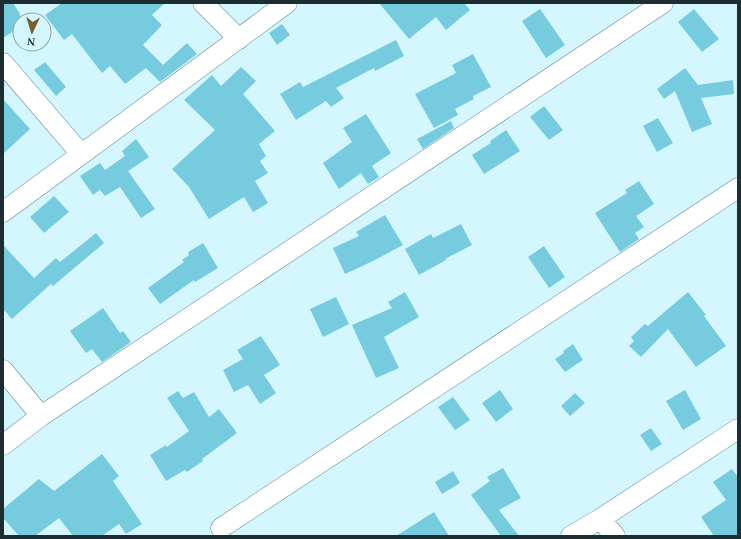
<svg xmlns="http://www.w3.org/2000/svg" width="741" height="539" font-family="'Times New Roman',serif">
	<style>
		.building { fill: #76ccde }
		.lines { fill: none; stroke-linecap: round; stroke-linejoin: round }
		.minor-casing { stroke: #5b838c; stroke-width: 21 }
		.minor { stroke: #fff; stroke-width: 20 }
	</style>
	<rect width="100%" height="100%" fill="#d4f6fe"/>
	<!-- building -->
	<path class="building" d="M3 3H13L20 14V27L3 38Z
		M62 3H165L152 15 162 25 143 45 163 65 187 43 197 54 160 82 146 68 125 84 110 66 102 73 72 34 64 40 45 15Z
		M379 3H464L470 10 446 30 436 17 409 39Z
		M540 9 565 45 546 58 522 21Z
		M694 9 719 39 702 52 678 22Z
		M282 24 290 35 277 45 269 33Z
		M396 40 404 56 375 71 374 68 336 88 344 98 331 107 326 101 296 120 280 94 300 82 303 87Z
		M473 54 491 87 473 96 474 99 455 109 458 115 434 128 415 94 456 73 452 65Z
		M45 62 66 87 56 96 34 70Z
		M241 67 256 81 243 94 275 131 259 144 266 156 260 161 268 173 255 181 268 203 253 212 244 197 209 219 189 187 172 169 215 130 184 100 212 75 221 86Z
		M685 68 698 85 733 80 734 94 701 98 712 124 692 132 675 91 664 99 657 89Z
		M3 99 30 129 3 154Z
		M544 106 563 130 549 140 530 117Z
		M366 114 391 153 372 166 379 177 368 184 361 173 339 189 323 163 352 142 343 128Z
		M658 118 673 143 657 152 643 126Z
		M451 121 454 128 423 149 417 139Z
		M506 130 520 151 484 174 472 155 491 143 490 141Z
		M136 139 149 157 128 171 155 209 141 218 120 187 105 196 100 190 93 195 80 176 100 163 105 170 125 156 122 151Z
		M639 181 654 204 636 216 644 227 635 233 639 239 620 252 595 213 627 193 625 190Z
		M54 196 69 212 44 233 30 217Z
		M385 215 403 245 373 261 345 274 333 248 359 236 356 232Z
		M461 224 472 245 445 259 446 260 419 275 405 249 431 234 433 238Z
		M96 233 104 243 53 286 51 284 12 319 3 309V245L34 278 56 258 60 262Z
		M203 243 218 268 195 282 194 280 160 304 148 288 184 262 182 260 189 255 188 252Z
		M544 246 565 277 549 288 528 257Z
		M405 292 419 317 384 337 399 368 376 378 352 325 392 308 388 302Z
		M688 292 706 315 704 316 726 346 696 367 668 329 641 357 629 346 634 341 631 337 645 324 648 326Z
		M336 297 349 324 323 337 310 309Z
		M103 308 120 333 123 331 131 342 102 362 92 349 86 353 70 331Z
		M261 336 280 365 264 375 276 393 260 404 248 385 234 392 223 370 243 359 237 350Z
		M573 344 583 360 565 372 555 359 564 353 563 351Z
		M500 390 513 409 496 422 482 403Z
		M685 390 701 419 683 430 666 401Z
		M178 391 183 398 194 392 209 417 219 409 237 433 202 459 203 461 187 472 185 470 166 481 150 455 166 445 167 447 189 431 167 398Z
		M575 393 585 403 570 416 561 406Z
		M453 397 470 420 455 430 438 407Z
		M651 428 662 444 651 451 640 435Z
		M102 454 119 476 113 481 142 524 126 534 119 524 102 536H73L59 518 35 536H19L3 518V509L39 479 54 491Z
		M503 468 521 498 499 510 519 536H501L471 495 490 481 487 477Z
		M732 469 738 477V536H714L701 517 726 500 713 482Z
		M453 471 460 483 442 494 435 482Z
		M434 512 449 536H396Z"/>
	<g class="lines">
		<!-- minor casing -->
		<g class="minor-casing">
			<path id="minor" d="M203 3 239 39
				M3 63 81 154
				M3 212 287 3
				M3 370 41 416
				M3 445 41 416 663 3
				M600 519 615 536
				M221 528 738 188
				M571 536 600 519 738 429"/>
		</g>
		<!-- minor -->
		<use href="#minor" class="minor"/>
	</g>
	<!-- border -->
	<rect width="741" height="539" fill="none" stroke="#1d2d31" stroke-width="8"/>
	<!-- north arrow -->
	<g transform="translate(32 32) rotate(184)"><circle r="19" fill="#d4f6fe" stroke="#8ba6ac"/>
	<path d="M0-3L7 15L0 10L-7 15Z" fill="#785d2f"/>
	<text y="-6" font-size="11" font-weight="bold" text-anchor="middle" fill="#1d2d31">N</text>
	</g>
</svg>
